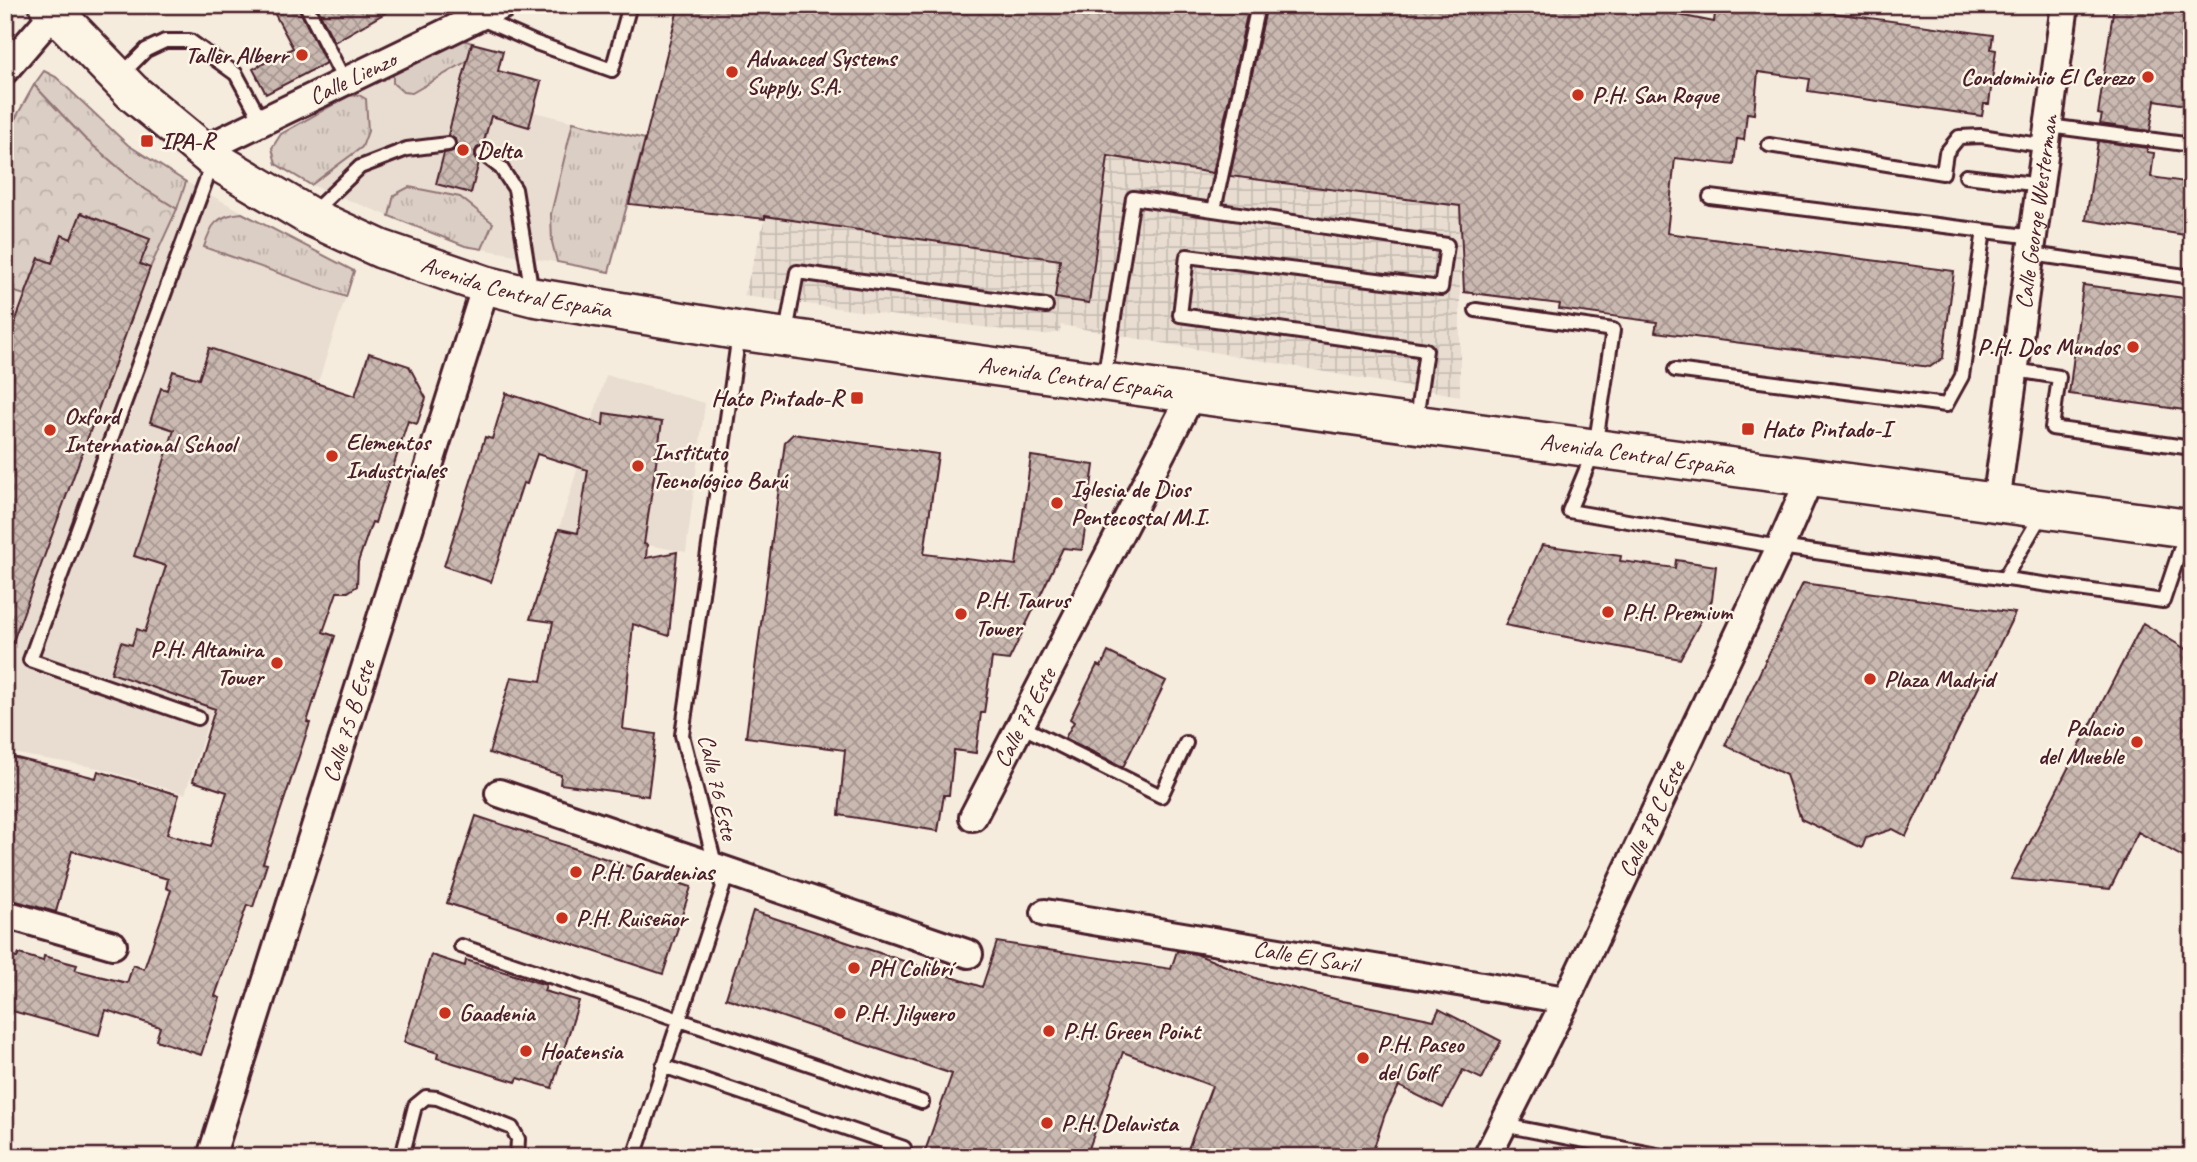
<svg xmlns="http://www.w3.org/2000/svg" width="2197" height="1162" font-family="Caveat,sans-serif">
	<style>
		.built { fill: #e8ddd0 }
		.industrial { fill: url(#industrial-grid) }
		.grass { fill: url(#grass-tufts); stroke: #927678; stroke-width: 2 }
		.park { fill: url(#park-crowns); stroke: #927678; stroke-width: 2 }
		.building { fill: url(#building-cross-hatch); stroke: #4a1f2b; stroke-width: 2 }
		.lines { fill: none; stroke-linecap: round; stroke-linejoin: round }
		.service-casing { stroke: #4a1f2b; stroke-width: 18 }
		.minor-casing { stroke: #4a1f2b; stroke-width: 32 }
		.secondary-casing { stroke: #4a1f2b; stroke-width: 42 }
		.service { stroke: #fcf5e5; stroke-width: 12 }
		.minor { stroke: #fcf5e5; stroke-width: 26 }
		.secondary { stroke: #fcf5e5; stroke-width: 37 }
		.poi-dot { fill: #c8321e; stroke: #fcf5e5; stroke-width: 2.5 }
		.labels { text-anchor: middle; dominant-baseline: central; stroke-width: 5; stroke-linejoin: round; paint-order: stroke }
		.poi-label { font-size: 24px; font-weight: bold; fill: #4a1f2b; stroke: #fcf5e5; text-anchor: start }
		.street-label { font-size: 24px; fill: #4a1f2b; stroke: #fcf5e5 }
	</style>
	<defs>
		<pattern id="industrial-grid" width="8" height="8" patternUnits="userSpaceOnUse" patternTransform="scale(1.75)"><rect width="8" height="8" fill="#e8ddd0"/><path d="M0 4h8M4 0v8" fill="none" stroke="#c8bdb3"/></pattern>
		<pattern id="grass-tufts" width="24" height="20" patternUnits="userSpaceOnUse" patternTransform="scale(1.75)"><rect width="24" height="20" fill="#dbcec4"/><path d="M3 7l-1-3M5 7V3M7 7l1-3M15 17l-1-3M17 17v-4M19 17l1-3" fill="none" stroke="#bdb0a9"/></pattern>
		<pattern id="park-crowns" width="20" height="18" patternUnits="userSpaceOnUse" patternTransform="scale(1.75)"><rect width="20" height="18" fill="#dbcec4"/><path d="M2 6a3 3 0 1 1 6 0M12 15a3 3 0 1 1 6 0" fill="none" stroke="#bdb0a9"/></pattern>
		<pattern id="building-cross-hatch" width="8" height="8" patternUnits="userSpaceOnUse" patternTransform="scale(1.75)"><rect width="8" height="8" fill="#cab9b1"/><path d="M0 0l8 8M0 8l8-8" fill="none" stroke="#a69690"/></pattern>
	</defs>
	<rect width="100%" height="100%" fill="#f5ecde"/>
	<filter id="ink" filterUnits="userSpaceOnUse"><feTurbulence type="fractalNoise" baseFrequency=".0143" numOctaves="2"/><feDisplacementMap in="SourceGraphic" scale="14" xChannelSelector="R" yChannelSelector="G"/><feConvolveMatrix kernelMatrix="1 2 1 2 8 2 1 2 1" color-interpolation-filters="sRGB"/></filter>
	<g filter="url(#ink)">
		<!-- built -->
		<path class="built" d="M464 40 503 51 498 71 541 82 534 112 645 139 609 272 465 246 311 185 276 164 272 148 281 134 398 68Z
			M34 85 84 138 177 208 186 182 354 271 185 794 99 768 5 752V137Z
			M606 375 705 403 686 552 559 529Z"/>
		<!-- industrial -->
		<path class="industrial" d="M823 5H1480L1460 206V396L1061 325 1060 332 1044 335 744 296Z"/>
		<!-- grass -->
		<path class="grass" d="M464 40 472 43 467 61 412 93 403 92 393 83V74L398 68Z
			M44 71 56 77 128 145 186 182 177 209 140 186 84 138 34 85Z
			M359 95 366 99 368 131 362 147 311 185 276 164 272 148 281 134 349 96Z
			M573 122 645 139 609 272 557 262 552 242 551 214Z
			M409 187 460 197 493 223 482 249 465 246 389 216 394 195Z
			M242 213 354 271 346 297 204 247C211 224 217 215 242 213Z"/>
		<!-- park -->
		<path class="park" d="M34 85 84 138 140 186 177 209 150 268 140 264 149 239 81 213 71 239 62 236 52 263 39 258 25 295 5 289V137Z"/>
		<!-- building -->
		<path class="building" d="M270 5H297L326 63 266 94 253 69 293 48Z
			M316 5H399L334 42Z
			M679 5H1249L1213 173 1108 156 1089 303 1055 298 1060 260 765 216V219L629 204Z
			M1267 5H1629L1714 22 1716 5H1805L1804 9 1993 35 1991 49 1996 50 1989 104H1984L1982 116 1808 91 1810 79 1758 72 1754 114 1747 113 1744 140 1737 139 1734 165 1675 158 1667 233 1954 271 1943 358 1930 367 1655 332 1657 322 1559 309 1560 304 1464 292 1460 206 1230 176Z
			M2114 5H2192V106L2155 100 2150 131 2100 124 2102 115 2098 114Z
			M472 43 503 51 498 71 541 82 529 127 491 116 483 145 477 148 475 152V158L479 162 471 193 436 184 444 153 453 151 456 147 455 139 448 135Z
			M2098 141 2147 148V152L2154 153 2151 177 2192 183V236L2086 220Z
			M81 213 150 239 140 264 150 268 8 655H5V349L39 258 52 263 62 235 71 239Z
			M2083 285 2192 299V411L2069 394Z
			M209 348 355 396 369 353 409 366 426 398 417 424 408 421 375 523 372 522 358 562 357 586 348 592H337L323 632 335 636 307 722 310 723 263 863 267 864 253 907 247 905 215 996 220 998 201 1055 156 1040 160 1027 106 1010 99 1035 5 1009V955L17 958 19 954 43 961 44 956 77 965 75 970 127 983 133 965 144 969 171 890 166 888 168 879 72 851 56 912 5 898V755L96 778 98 771 179 795 167 834 210 847 227 792 193 781 215 709 111 673 121 642 132 645 137 629 145 632 166 566 134 556 174 430 150 422 161 388 167 390 173 371 199 379Z
			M506 393 603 425 604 413 662 422 644 544 647 545 646 558 677 552 669 636 633 624 623 729 656 734 648 796 560 784 561 775 489 753 511 677 541 681 553 622 530 619 559 529 578 533 588 470 537 454 527 484 523 483 491 582 444 566 485 437 492 439Z
			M793 434 938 454 924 554 1016 565 1031 456 1094 465 1082 550 1063 548 1009 660 992 658 984 713H981L976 753 954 750 949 795H944L938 831 839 815 845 750 746 737 785 442Z
			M1542 545 1621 556 1620 561 1675 568 1676 560 1716 566 1712 600 1680 659 1505 625Z
			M1803 583 2015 613 1906 836 1893 829 1866 838 1862 848 1801 819 1786 775 1725 745Z
			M2143 623 2192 653V862L2138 832 2110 889 2011 879Z
			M1108 652 1166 681 1123 767 1065 738 1074 722 1070 719 1097 665 1101 667Z
			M476 816 691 887 663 974 447 903Z
			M753 911 982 987 997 942 1171 969 1177 951 1196 954 1258 979 1343 1001 1434 1020 1439 1009 1501 1041 1482 1079 1463 1070 1443 1108 1399 1086 1385 1114 1371 1157H1185L1212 1086 1123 1052 1086 1157H923L952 1074 726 998Z
			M431 955 465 966 466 960 546 985 544 991 579 1001 552 1088 518 1078 516 1082 437 1058 438 1053 404 1042Z"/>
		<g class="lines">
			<!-- service casing -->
			<g class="service-casing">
				<path id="service" d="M306 5 345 82
					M479 18 536 43 612 70 630 5
					M121 75 146 50 165 41H190L236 74 262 122
					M2049 126 2192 145
					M1769 145 1943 173 1946 153 1959 137 1981 136 2046 146
					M483 154 501 168 515 189 532 293
					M1966 176 2041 185
					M1710 197 2034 237
					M1214 210 1258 5
					M312 213 360 167 407 149 448 144
					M2032 254 2192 277
					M1476 310 1613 330 1595 448 1569 511 1780 547 2163 601 2186 532
					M786 333 797 272 1046 306
					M1675 370 1946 405 1962 376 1984 231
					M2015 370 2059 377 2052 428 2192 448
					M1104 380 1133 198 1447 245 1441 288 1187 256 1180 315 1426 350 1416 420
					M2004 579 2043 512
					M198 718 30 660 212 164
					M1021 726 1161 796 1186 743
					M461 946 922 1102
					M663 1066 904 1148
					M1503 1125 1667 1157
					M402 1157 415 1106 426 1097 437 1098 512 1128 518 1139 517 1157
					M634 1157 723 887 716 868 682 735 739 334"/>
			</g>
			<!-- minor casing -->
			<g class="minor-casing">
				<g id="minor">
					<path d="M5 70 54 13"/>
					<path id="s1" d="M203 150 503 5"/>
					<path id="s2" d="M1996 503 2065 5"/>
					<path d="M499 793 969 954"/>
					<path id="s3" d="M973 817 1192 394"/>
					<path id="s4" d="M1045 913 1566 1000"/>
					<path d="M5 914 113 945"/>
					<path id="s5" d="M211 1157 486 285"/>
					<path id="s6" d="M1487 1157 1566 1000 1780 547 1810 478"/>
				</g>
			</g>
			<!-- secondary casing -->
			<g class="secondary-casing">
				<g id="secondary">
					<path id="s7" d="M48 5 132 92 213 159 309 216 381 249 486 285 533 297 740 331 1192 394 2192 529"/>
				</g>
			</g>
			<!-- service -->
			<use href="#service" class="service"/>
			<!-- minor -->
			<use href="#minor" class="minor"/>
			<!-- secondary -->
			<use href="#secondary" class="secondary"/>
		</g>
	</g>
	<!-- markers -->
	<g class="poi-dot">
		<circle cx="302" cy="55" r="7"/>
		<circle cx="732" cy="72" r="7"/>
		<circle cx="2148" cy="77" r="7"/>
		<circle cx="1578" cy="95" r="7"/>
		<rect x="140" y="134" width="14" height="14" rx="3.5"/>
		<circle cx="463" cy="150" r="7"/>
		<circle cx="2133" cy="347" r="7"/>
		<rect x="850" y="391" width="14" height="14" rx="3.5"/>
		<rect x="1741" y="422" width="14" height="14" rx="3.5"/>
		<circle cx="50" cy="430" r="7"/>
		<circle cx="332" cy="456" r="7"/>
		<circle cx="638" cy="466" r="7"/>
		<circle cx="1057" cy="503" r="7"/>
		<circle cx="1608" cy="612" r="7"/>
		<circle cx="961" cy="614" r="7"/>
		<circle cx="277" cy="663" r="7"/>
		<circle cx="1870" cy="679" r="7"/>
		<circle cx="2137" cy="742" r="7"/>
		<circle cx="576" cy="872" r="7"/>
		<circle cx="562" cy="918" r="7"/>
		<circle cx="854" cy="968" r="7"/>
		<circle cx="445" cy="1013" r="7"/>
		<circle cx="840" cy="1013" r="7"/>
		<circle cx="1049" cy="1031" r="7"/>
		<circle cx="526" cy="1051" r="7"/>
		<circle cx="1363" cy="1058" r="7"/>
		<circle cx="1047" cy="1123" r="7"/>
	</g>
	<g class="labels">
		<!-- poi labels -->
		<g class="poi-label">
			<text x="288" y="55" text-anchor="end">Taller Alberr</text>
			<text x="746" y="58">Advanced Systems<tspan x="746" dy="28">Supply, S.A.</tspan></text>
			<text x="2134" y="77" text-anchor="end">Condominio El Cerezo</text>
			<text x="1592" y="95">P.H. San Roque</text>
			<text x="161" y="141">IPA-R</text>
			<text x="477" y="150">Delta</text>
			<text x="2119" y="347" text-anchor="end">P.H. Dos Mundos</text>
			<text x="843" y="398" text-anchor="end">Hato Pintado-R</text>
			<text x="64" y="416">Oxford<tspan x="64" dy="28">International School</tspan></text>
			<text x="1762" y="429">Hato Pintado-I</text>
			<text x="346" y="442">Elementos<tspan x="346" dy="28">Industriales</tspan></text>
			<text x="652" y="452">Instituto<tspan x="652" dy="28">Tecnológico Barú</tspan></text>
			<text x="1071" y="489">Iglesia de Dios<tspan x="1071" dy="28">Pentecostal M.I.</tspan></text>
			<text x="975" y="600">P.H. Taurus<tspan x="975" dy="28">Tower</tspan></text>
			<text x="1622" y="612">P.H. Premium</text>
			<text x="263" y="649" text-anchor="end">P.H. Altamira<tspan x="263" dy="28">Tower</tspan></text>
			<text x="1884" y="679">Plaza Madrid</text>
			<text x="2123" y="728" text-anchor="end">Palacio<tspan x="2123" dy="28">del Mueble</tspan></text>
			<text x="590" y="872">P.H. Gardenias</text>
			<text x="576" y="918">P.H. Ruiseñor</text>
			<text x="868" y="968">PH Colibrí</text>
			<text x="459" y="1013">Gaadenia</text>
			<text x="854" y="1013">P.H. Jilguero</text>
			<text x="1063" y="1031">P.H. Green Point</text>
			<text x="1377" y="1044">P.H. Paseo<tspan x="1377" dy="28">del Golf</tspan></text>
			<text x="540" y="1051">Hoatensia</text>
			<text x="1061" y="1123">P.H. Delavista</text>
		</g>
		<!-- street labels -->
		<g class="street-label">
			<text stroke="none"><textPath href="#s1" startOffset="166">Calle Lienzo</textPath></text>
			<text stroke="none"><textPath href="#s2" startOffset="294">Calle George Westerman</textPath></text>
			<text stroke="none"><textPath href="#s7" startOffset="558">Avenida Central España</textPath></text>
			<text stroke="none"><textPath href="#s7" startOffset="1125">Avenida Central España</textPath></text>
			<text stroke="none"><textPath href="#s7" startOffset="1692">Avenida Central España</textPath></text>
			<text stroke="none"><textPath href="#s3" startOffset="112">Calle 77 Este</textPath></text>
			<text stroke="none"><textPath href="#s5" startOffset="457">Calle 75 B Este</textPath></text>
			<text transform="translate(718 787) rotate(77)">Calle 76 Este</text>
			<text stroke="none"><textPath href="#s6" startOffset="376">Calle 78 C Este</textPath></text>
			<text stroke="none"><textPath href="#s4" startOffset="264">Calle El Saril</textPath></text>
		</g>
	</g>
	<!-- margin -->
	<rect width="2197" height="1162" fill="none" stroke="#fcf5e5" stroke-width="28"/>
	<rect x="14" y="14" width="2169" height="1134" fill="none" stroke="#4a1f2b" stroke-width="2.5" filter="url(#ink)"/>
</svg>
